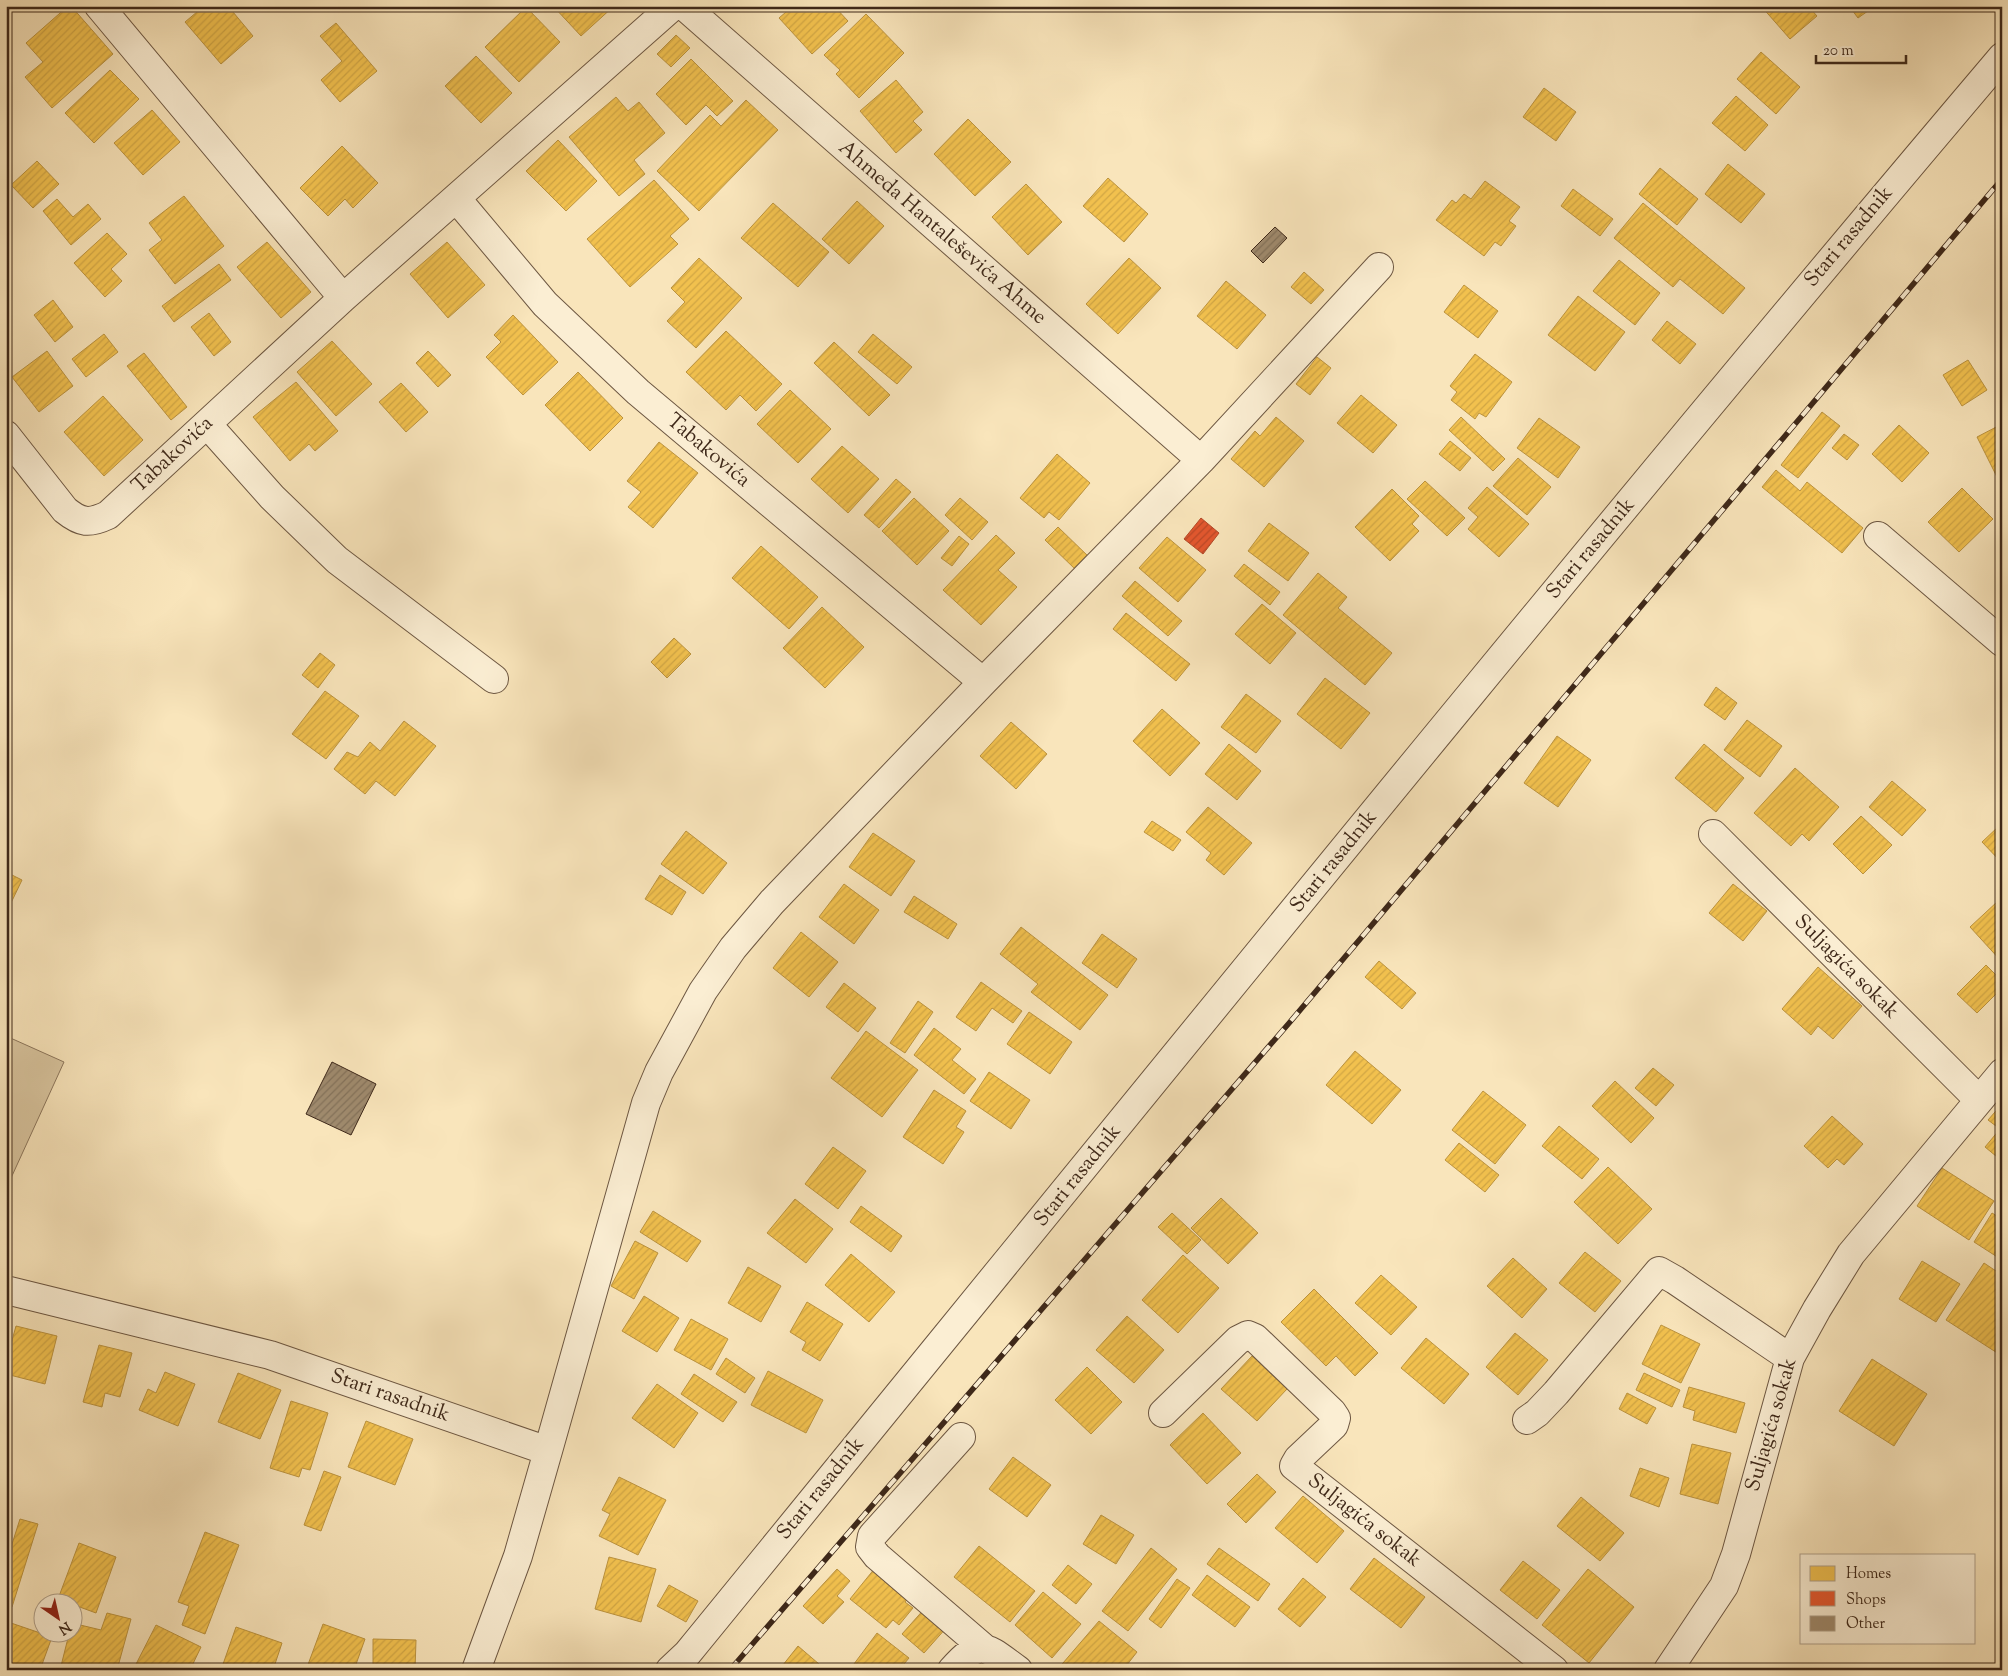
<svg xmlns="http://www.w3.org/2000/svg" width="2008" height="1676" font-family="'Sorts Mill Goudy',serif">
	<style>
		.pitch { fill: #d9c59f; stroke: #8c765c }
		.homes { fill: url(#homes-hatch); stroke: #bc933e }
		.shops { fill: url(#shops-hatch); stroke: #b24928 }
		.building { fill: url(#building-hatch); stroke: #3e2819 }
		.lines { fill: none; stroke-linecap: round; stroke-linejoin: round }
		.minor-casing { stroke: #6d5742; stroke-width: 30 }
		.minor { stroke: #fbeed3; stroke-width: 28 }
		.rail-casing { stroke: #3e2819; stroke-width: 5.5 }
		.rail { stroke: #fbeed3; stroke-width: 4; stroke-dasharray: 11; stroke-linecap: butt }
		.labels { text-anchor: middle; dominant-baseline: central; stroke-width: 5; stroke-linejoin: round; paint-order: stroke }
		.street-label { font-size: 21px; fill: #3e2819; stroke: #fbeed3 }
	</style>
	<defs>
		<pattern id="homes-hatch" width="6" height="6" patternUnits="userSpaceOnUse" patternTransform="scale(1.25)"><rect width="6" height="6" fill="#f2c14e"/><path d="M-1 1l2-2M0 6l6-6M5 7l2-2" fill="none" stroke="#d1a644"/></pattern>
		<pattern id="shops-hatch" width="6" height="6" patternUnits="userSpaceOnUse" patternTransform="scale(1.25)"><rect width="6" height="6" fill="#e4572e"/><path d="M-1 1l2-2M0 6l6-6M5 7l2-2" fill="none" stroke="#ba4826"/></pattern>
		<pattern id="building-hatch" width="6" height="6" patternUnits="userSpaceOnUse" patternTransform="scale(1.25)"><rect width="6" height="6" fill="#9f8a6d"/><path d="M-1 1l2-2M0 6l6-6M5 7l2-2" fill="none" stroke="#837159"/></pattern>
	</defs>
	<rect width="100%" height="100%" fill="#f9e5bb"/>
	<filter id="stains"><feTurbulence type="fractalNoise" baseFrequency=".004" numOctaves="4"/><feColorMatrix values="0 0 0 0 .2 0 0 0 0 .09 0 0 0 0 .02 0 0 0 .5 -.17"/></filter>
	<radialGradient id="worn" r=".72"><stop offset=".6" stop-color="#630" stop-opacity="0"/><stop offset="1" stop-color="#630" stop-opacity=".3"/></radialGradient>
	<!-- pitch -->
	<path class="pitch" d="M6 1036 64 1062 6 1189Z"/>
	<!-- homes -->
	<path class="homes" d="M68 6H71L113 54 52 108 25 77 43 62 26 43Z
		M204 6H228L253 36 221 64 185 22Z
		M553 6H614L581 36Z
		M793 6H834L848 21 812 54 779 18Z
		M1761 6H1808L1817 16 1790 39Z
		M1849 6H1875L1858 18Z
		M526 7 560 42 519 82 485 47Z
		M866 14 904 53 859 98 836 74 840 70 824 55Z
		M336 23 377 71 340 102 321 80 342 61 320 36Z
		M676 35 690 48 671 67 657 54Z
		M1761 52 1800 87 1776 114 1737 79Z
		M476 56 512 93 481 123 445 86Z
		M691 59 733 101 717 116 706 105 686 125 656 94Z
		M110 70 139 99 94 143 65 113Z
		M896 80 923 112 913 121 922 130 896 153 860 111Z
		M1544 88 1576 112 1556 141 1523 117Z
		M1736 96 1768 125 1745 151 1712 123Z
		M616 97 628 111 639 102 665 133 634 160 645 174 619 196 569 137Z
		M746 100 778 130 699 211 657 171 710 115 721 126Z
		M152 110 180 142 143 175 114 143Z
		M968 119 1011 162 975 196 934 154Z
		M558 140 597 181 566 211 526 171Z
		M342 146 378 183 353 208 345 199 328 216 300 188Z
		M37 161 59 184 33 208 11 185Z
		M1728 164 1765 194 1741 223 1705 194Z
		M1660 168 1698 199 1677 225 1639 194Z
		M1108 178 1148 214 1124 242 1083 206Z
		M654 180 689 219 670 236 678 244 630 287 587 239Z
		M1485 181 1520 207 1509 221 1516 226 1501 246 1495 242 1484 256 1436 220 1452 200 1456 203 1464 194 1471 199Z
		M1026 184 1062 222 1028 255 992 217Z
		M1573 189 1613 219 1600 236 1561 206Z
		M184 196 224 246 175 284 149 250 162 240 149 223Z
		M57 199 73 217 88 204 101 219 71 245 43 211Z
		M857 201 884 226 849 264 822 239Z
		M773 203 829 252 798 287 741 238Z
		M1643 203 1745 288 1723 314 1680 279 1673 287 1614 238Z
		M107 233 127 254 111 269 122 281 105 297 74 263Z
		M267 242 311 292 281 318 237 267Z
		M447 242 485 285 448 318 410 274Z
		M699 258 742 298 696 348 667 321 685 302 671 288Z
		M1129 258 1161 288 1118 334 1086 304Z
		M1619 260 1660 293 1635 325 1593 291Z
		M219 264 231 280 174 322 162 306Z
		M1304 272 1324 290 1311 304 1291 287Z
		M1226 281 1266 315 1237 349 1197 316Z
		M1464 285 1498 311 1478 338 1444 312Z
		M1578 296 1625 332 1595 371 1548 335Z
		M53 300 73 327 55 342 34 315Z
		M209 313 231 342 214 356 191 327Z
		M513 315 558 362 523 395 486 357 501 342 494 335Z
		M1667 321 1696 344 1680 364 1652 340Z
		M726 331 782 384 756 411 740 395 726 410 686 372Z
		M104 334 118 352 86 377 72 359Z
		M873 334 912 367 897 384 858 352Z
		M332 341 372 384 336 416 297 372Z
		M834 342 890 395 869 416 814 363Z
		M47 351 73 386 39 412 12 377Z
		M428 351 451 375 438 387 416 363Z
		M144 353 187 407 171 420 127 366Z
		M1475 354 1512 382 1486 417 1479 413 1475 419 1451 400 1457 392 1450 386Z
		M1317 357 1331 368 1310 395 1296 384Z
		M1968 360 1987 390 1962 406 1943 375Z
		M578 372 623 418 590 451 545 405Z
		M296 382 338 431 315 451 309 444 290 461 253 417Z
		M401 383 428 412 406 432 379 402Z
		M790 390 831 429 798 463 757 424Z
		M1361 395 1397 425 1373 453 1337 423Z
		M103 396 143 440 104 476 64 432Z
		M1822 412 1840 426 1798 478 1781 465Z
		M1276 417 1304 441 1264 487 1231 459 1255 431 1260 436Z
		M1461 417 1505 459 1493 471 1449 430Z
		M1539 418 1580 447 1558 478 1517 448Z
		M2002 424V487L1977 437Z
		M1899 425 1929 453 1902 482 1872 454Z
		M1844 434 1859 445 1847 460 1832 448Z
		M1450 441 1471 458 1460 471 1439 454Z
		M659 442 698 473 653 528 628 507 641 492 627 481Z
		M842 446 879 479 848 513 811 479Z
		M1057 454 1090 483 1059 520 1049 512 1044 518 1020 498Z
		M1518 458 1551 487 1527 515 1493 486Z
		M1776 470 1800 491 1807 482 1863 528 1842 553 1762 487Z
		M896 479 911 492 879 528 864 515Z
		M1425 481 1465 518 1447 536 1407 499Z
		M1487 487 1529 524 1499 557 1468 529 1478 517 1468 508Z
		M1962 488 1993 519 1959 552 1928 522Z
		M1392 489 1419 516 1412 524 1419 531 1390 561 1355 527Z
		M914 498 949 531 917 565 882 531Z
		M960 498 988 522 972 540 945 515Z
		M1269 523 1309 553 1288 581 1248 551Z
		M1058 527 1089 557 1076 570 1045 540Z
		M996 535 1015 553 998 570 1017 587 981 625 943 590Z
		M959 536 969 544 952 566 941 558Z
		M1167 537 1206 570 1178 602 1139 568Z
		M761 546 818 597 789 629 732 578Z
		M1244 564 1280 592 1270 605 1234 576Z
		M1318 573 1347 597 1338 608 1392 653 1365 685 1283 615Z
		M1135 581 1182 621 1168 636 1122 596Z
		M1262 604 1296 633 1270 664 1235 634Z
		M822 607 864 647 825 688 783 648Z
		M1126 613 1190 664 1176 681 1113 629Z
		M674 638 691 654 667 678 651 662Z
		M320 653 335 665 318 688 302 675Z
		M1325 678 1370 713 1341 749 1297 714Z
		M1716 687 1737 703 1725 720 1704 705Z
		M325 691 359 716 326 759 292 734Z
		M1246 694 1281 721 1256 753 1221 727Z
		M1162 709 1200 743 1170 776 1133 741Z
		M1747 720 1782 746 1760 777 1724 750Z
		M404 721 436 746 395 796 376 781 365 794 334 769 347 752 358 757 370 742 380 751Z
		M1011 722 1047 754 1016 789 980 756Z
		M1557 736 1591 760 1558 807 1524 783Z
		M1229 744 1261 771 1237 800 1205 774Z
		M1704 744 1744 778 1716 812 1675 778Z
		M1795 768 1839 807 1809 841 1802 834 1791 846 1754 813Z
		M1892 781 1926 810 1902 836 1869 807Z
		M1208 807 1252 843 1224 875 1206 860 1211 853 1186 832Z
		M1861 816 1892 845 1863 874 1833 844Z
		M1152 821 1181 840 1173 851 1144 832Z
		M1999 826 2002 828V863L1982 842Z
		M686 831 727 863 703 894 661 864Z
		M873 833 915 861 891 896 849 867Z
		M6 872 22 880 10 905 6 903Z
		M660 875 686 892 672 915 645 899Z
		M844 884 879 910 854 944 819 917Z
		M1733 884 1767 911 1743 941 1709 913Z
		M914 896 957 924 948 939 904 912Z
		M1998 901 2002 906V962L1970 927Z
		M1021 927 1108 995 1080 1030 1031 992 1038 984 1000 954Z
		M801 932 838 962 809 997 773 968Z
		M1102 934 1137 959 1117 988 1082 963Z
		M1379 961 1416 993 1402 1009 1365 977Z
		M1986 965 2002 981V988L1977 1013 1957 994Z
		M1818 967 1862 1006 1833 1039 1818 1026 1811 1035 1782 1009Z
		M981 982 1022 1011 1013 1023 992 1008 976 1031 956 1017Z
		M844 983 876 1008 858 1032 826 1007Z
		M918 1001 933 1012 905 1053 890 1043Z
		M1029 1012 1072 1042 1050 1074 1007 1044Z
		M934 1028 961 1049 952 1060 976 1079 964 1094 914 1055Z
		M866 1031 918 1070 882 1117 831 1078Z
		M1355 1051 1401 1090 1372 1124 1326 1085Z
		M1653 1068 1674 1085 1656 1106 1635 1088Z
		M989 1072 1030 1100 1011 1129 970 1101Z
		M1615 1081 1654 1118 1631 1143 1592 1106Z
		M934 1090 966 1111 956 1127 964 1132 943 1164 903 1137Z
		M1483 1091 1526 1125 1495 1164 1452 1130Z
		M2002 1104V1161L1985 1147 2000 1129 1988 1120Z
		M1832 1116 1863 1144 1844 1165 1837 1159 1828 1168 1804 1146Z
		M1559 1126 1599 1159 1582 1179 1542 1146Z
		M1459 1143 1499 1175 1485 1192 1445 1160Z
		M833 1147 866 1171 838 1209 805 1184Z
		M1608 1167 1652 1209 1618 1244 1574 1202Z
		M1942 1168 1994 1201 1969 1240 1917 1206Z
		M1221 1198 1258 1233 1228 1264 1191 1228Z
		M795 1199 833 1229 806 1263 767 1233Z
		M861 1206 902 1236 891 1252 850 1222Z
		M653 1211 701 1241 687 1262 640 1232Z
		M1172 1213 1201 1240 1187 1254 1158 1227Z
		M1992 1213 2002 1219V1260L1974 1242Z
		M635 1241 658 1253 634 1299 611 1286Z
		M1585 1252 1621 1281 1595 1312 1559 1283Z
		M851 1254 895 1292 869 1322 825 1285Z
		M1183 1255 1219 1288 1178 1333 1142 1300Z
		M1513 1258 1547 1289 1522 1318 1487 1286Z
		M1922 1261 1960 1284 1936 1322 1899 1299Z
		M1984 1263 2002 1275V1356L1946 1320Z
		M748 1267 781 1286 761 1322 728 1303Z
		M1381 1275 1417 1307 1391 1335 1355 1303Z
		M1314 1289 1378 1353 1355 1376 1336 1356 1326 1366 1281 1322Z
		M644 1296 679 1318 657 1352 622 1331Z
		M807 1302 843 1324 820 1361 802 1350 806 1342 790 1332Z
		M1127 1316 1164 1350 1134 1383 1096 1350Z
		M691 1319 728 1339 711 1370 674 1350Z
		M1661 1325 1700 1344 1681 1383 1642 1364Z
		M16 1326 57 1336 45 1384 6 1374V1362Z
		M1515 1333 1548 1360 1518 1395 1486 1367Z
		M1426 1338 1469 1374 1444 1404 1401 1368Z
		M99 1345 132 1353 120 1397 105 1393 102 1407 83 1402Z
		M1252 1356 1287 1389 1257 1421 1221 1389Z
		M726 1358 755 1378 745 1393 716 1374Z
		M1872 1359 1927 1394 1894 1446 1839 1411Z
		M1087 1367 1122 1402 1091 1434 1055 1400Z
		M768 1371 823 1400 806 1433 751 1405Z
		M165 1372 195 1384 178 1426 139 1410 148 1389 156 1393Z
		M238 1373 281 1390 260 1439 218 1422Z
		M1644 1373 1680 1390 1672 1407 1636 1390Z
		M694 1374 737 1402 723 1422 681 1394Z
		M657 1384 698 1413 674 1448 632 1418Z
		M1689 1387 1745 1403 1736 1433 1693 1420 1695 1411 1683 1407Z
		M1627 1393 1656 1408 1647 1424 1619 1409Z
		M291 1401 328 1413 310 1470 302 1468 299 1477 270 1468Z
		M1203 1413 1241 1453 1207 1484 1170 1445Z
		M366 1421 413 1439 395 1485 348 1467Z
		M1692 1444 1731 1453 1718 1504 1680 1494Z
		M1013 1457 1051 1485 1027 1517 989 1489Z
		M1640 1468 1669 1478 1659 1507 1630 1496Z
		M324 1471 341 1477 321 1531 304 1525Z
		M1257 1474 1276 1492 1246 1523 1227 1504Z
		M619 1477 666 1500 638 1555 599 1536 610 1514 602 1510Z
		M1303 1496 1344 1531 1317 1563 1275 1528Z
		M1581 1497 1624 1533 1600 1561 1557 1526Z
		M1101 1515 1134 1535 1116 1564 1083 1544Z
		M20 1519 38 1524 12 1607 6 1606V1563Z
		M205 1532 239 1545 205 1634 182 1625 189 1606 178 1602Z
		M79 1543 116 1557 96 1613 58 1599Z
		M979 1546 1035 1591 1010 1622 954 1577Z
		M1151 1548 1177 1569 1128 1631 1102 1611Z
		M1219 1548 1270 1584 1258 1601 1207 1564Z
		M609 1557 656 1569 641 1622 595 1609Z
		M1374 1558 1425 1597 1401 1628 1350 1589Z
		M1523 1561 1560 1590 1537 1619 1500 1590Z
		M1068 1565 1092 1584 1076 1604 1052 1585Z
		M875 1568 910 1596 905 1602 913 1608 899 1625 893 1620 886 1628 850 1599Z
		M837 1569 850 1581 837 1596 844 1602 823 1624 803 1606Z
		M1588 1569 1634 1607 1589 1663 1542 1625Z
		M1207 1575 1250 1607 1235 1627 1192 1595Z
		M1303 1578 1326 1597 1300 1627 1278 1609Z
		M1177 1579 1190 1588 1161 1628 1149 1619Z
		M669 1585 698 1601 686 1622 657 1606Z
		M1043 1592 1081 1624 1052 1658 1015 1625Z
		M926 1607 947 1627 924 1653 902 1634Z
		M107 1613 131 1619 117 1670H60L69 1634H72V1623L101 1630Z
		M1099 1621 1137 1652 1123 1670H1057Z
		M11 1623 52 1637 40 1670H6V1636Z
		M323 1624 365 1639 354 1670H306Z
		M156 1625 201 1647 190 1670H133Z
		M236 1627 282 1643 273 1670H221Z
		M877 1633 909 1658 899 1670H853L851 1668Z
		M373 1639 416 1640 415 1670H373Z
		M798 1646 826 1670H779Z"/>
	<!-- shops -->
	<path class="shops" d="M1201 518 1219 533 1203 554 1184 539Z"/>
	<!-- building -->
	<path class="building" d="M1275 227 1287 238 1263 263 1251 251Z
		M332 1062 376 1084 351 1135 306 1114Z"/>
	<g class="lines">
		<!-- minor casing -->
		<g class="minor-casing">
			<path id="minor" d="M99 6 343 298
				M684 6 1201 460
				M456 198 545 304 638 392 983 682
				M207 424 272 497 337 560 494 679
				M6 435 65 510C81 523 89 524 108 515L343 298 673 6
				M1878 536 2002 642
				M1713 834 1979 1100
				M6 1290 270 1355 548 1451 518 1556 476 1670
				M1163 1413 1238 1340 1248 1335 1255 1338 1332 1412 1336 1418 1334 1425 1298 1459 1294 1466 1554 1670
				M1527 1420 1537 1413 1556 1393 1659 1271 1675 1280 1790 1358
				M961 1437 872 1536 870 1547 877 1556 984 1648
				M548 1451 646 1103 659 1072 703 991 733 948 772 902 983 682 1201 460 1379 267
				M670 1670 687 1654C1123 1120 1556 583 2002 57
				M952 1670C981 1637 986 1647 1018 1670
				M1668 1670 1724 1586 1736 1554 1790 1358 1817 1309 1851 1254 2002 1073"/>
		</g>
		<!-- minor -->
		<use href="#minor" class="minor"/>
		<!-- rail casing -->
		<g class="rail-casing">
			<path id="rail" d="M730 1670 1290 1022 2002 179"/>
		</g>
		<!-- rail -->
		<use href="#rail" class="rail"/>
	</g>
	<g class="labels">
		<!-- street labels -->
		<g class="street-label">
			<text transform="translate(942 233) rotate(41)">Ahmeda Hantaleševića Ahme</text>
			<text transform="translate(1849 237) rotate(-50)">Stari rasadnik</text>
			<text transform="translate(708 451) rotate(40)">Tabakovića</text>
			<text transform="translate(173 455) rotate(-43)">Tabakovića</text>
			<text transform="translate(1591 549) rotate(-50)">Stari rasadnik</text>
			<text transform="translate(1334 862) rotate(-51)">Stari rasadnik</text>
			<text transform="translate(1846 967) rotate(45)">Suljagića sokak</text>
			<text transform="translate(1078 1176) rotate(-51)">Stari rasadnik</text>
			<text transform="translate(390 1396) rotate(19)">Stari rasadnik</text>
			<text transform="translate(1772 1425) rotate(-74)">Suljagića sokak</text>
			<text transform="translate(821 1489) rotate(-51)">Stari rasadnik</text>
			<text transform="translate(1364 1521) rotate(38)">Suljagića sokak</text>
		</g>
	</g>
	<!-- margin -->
	<rect width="2008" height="1676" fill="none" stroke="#f9e5bb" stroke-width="25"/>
	<rect x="8" y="8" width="1993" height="1661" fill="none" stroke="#3e2819" stroke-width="2.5"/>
	<rect x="12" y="12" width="1983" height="1651" fill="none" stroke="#3e2819"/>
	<!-- legend -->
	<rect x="1800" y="1554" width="175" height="90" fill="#fbeed3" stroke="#af9f89"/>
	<rect x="1810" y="1566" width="25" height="15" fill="#f2c14e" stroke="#af9f89"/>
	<text x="1846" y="1578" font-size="15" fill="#3e2819">Homes</text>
	<rect x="1810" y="1591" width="25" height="15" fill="#e4572e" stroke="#af9f89"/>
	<text x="1846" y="1604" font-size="15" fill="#3e2819">Shops</text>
	<rect x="1810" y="1616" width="25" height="15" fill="#9f8a6d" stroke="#af9f89"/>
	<text x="1846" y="1628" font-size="15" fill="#3e2819">Other</text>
	<!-- north arrow -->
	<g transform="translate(58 1618) rotate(146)"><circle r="24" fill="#fbeed3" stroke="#af9f89"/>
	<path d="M0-4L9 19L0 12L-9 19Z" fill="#8f2418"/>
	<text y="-8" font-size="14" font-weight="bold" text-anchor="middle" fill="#3e2819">N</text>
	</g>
	<!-- scale -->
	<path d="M1816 55v8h90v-8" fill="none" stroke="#3e2819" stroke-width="2.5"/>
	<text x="1823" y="55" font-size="15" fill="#3e2819" stroke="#fbeed3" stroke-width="4" paint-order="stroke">20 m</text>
	<rect width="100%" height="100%" filter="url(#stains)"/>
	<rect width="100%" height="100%" fill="url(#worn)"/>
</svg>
